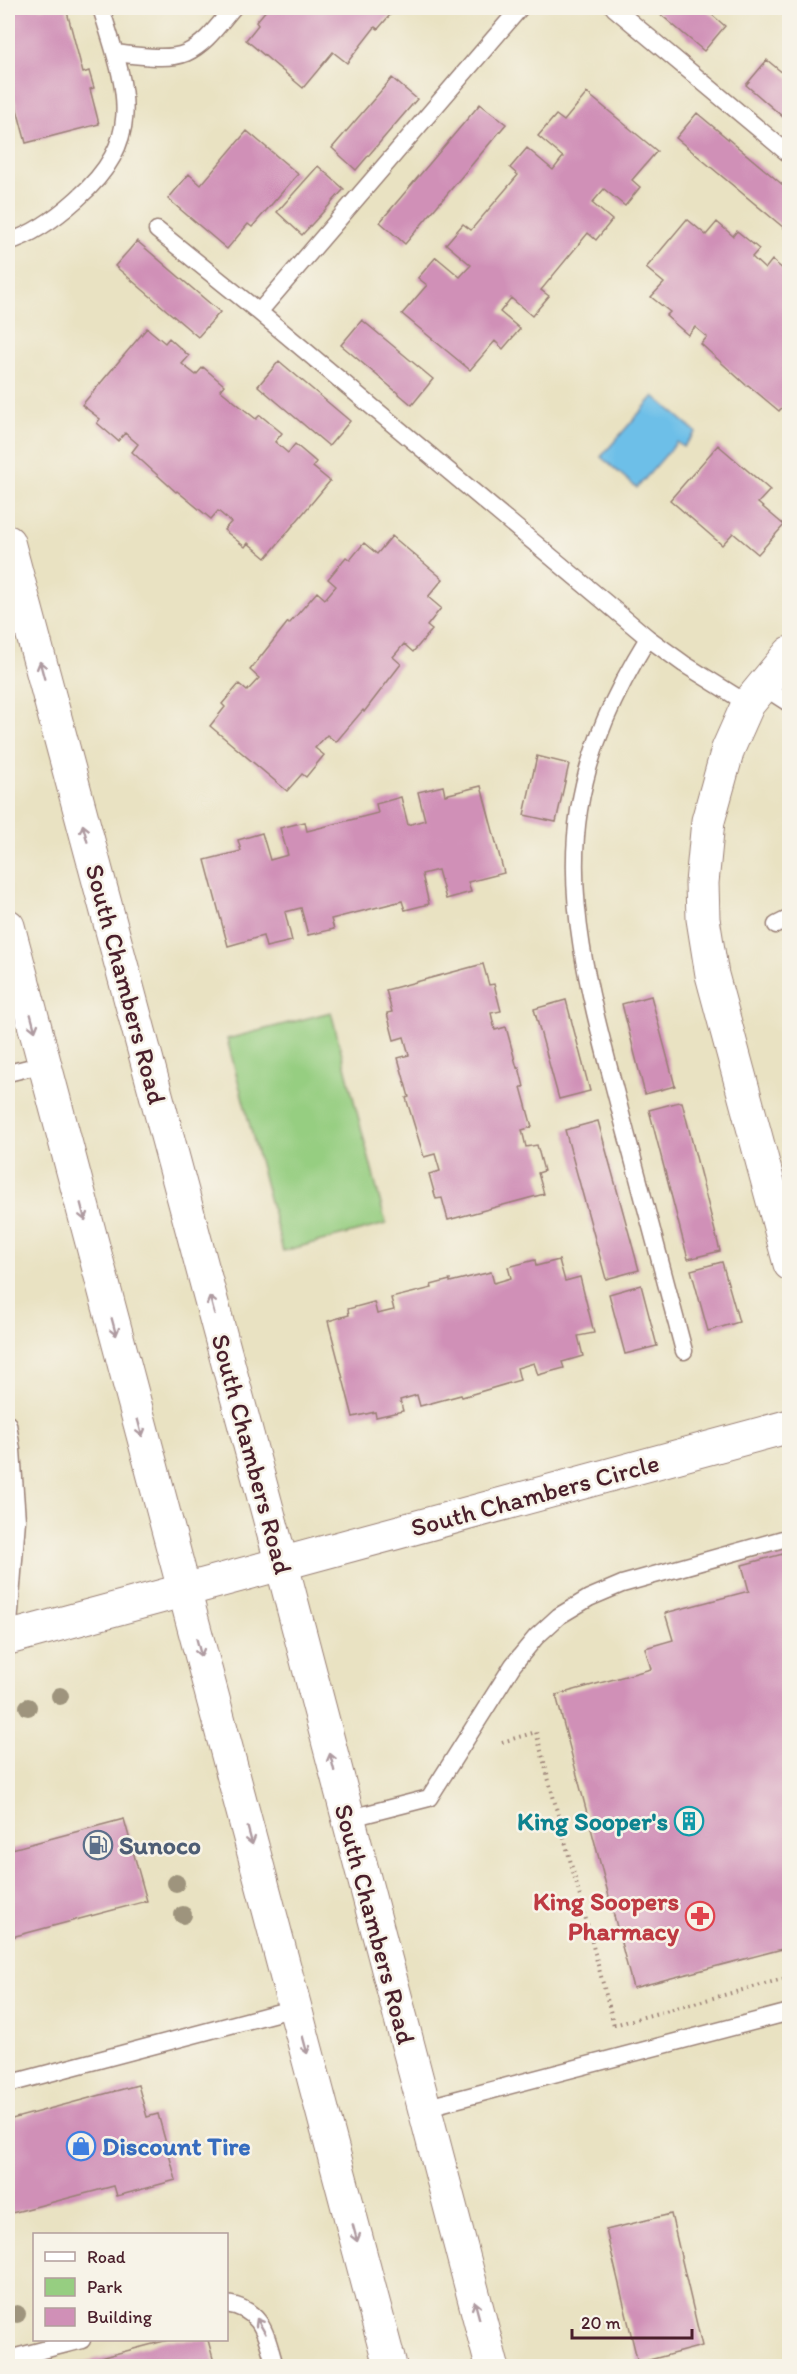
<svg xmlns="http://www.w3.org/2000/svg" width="797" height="2374" font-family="Itim,sans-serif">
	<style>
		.green { fill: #96ce81; stroke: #707656; stroke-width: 1.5 }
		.water { fill: #6dbfe8; stroke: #5c6f8a; stroke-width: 1.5 }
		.building { fill: #d090b7 }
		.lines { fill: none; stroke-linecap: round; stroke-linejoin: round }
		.service-casing { stroke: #9a8076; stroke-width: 19 }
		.minor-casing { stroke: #9a8076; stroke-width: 35 }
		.primary-casing { stroke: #9a8076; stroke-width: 35 }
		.path { stroke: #9a8076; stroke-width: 4; stroke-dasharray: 1.5 4.5; stroke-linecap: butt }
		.service { stroke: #fff; stroke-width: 16 }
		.minor { stroke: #fff; stroke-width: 33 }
		.primary { stroke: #fff; stroke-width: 33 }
		.tree { fill: #9e947d }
		.oneway { stroke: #ae9aa0 }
		.labels { text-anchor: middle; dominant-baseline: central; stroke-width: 5; stroke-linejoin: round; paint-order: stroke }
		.street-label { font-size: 26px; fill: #4a1f2b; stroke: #f7f3e8 }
		.culture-label { font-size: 26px; font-weight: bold; fill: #0d838f; stroke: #f7f3e8; text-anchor: end }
		.service-label { font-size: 26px; font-weight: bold; fill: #4e5e75; stroke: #f7f3e8; text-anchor: start }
		.health-label { font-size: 26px; font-weight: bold; fill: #be3a42; stroke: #f7f3e8; text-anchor: end }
		.shop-label { font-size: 26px; font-weight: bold; fill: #366cbe; stroke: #f7f3e8; text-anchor: start }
	</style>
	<rect width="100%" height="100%" fill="#f7f3e8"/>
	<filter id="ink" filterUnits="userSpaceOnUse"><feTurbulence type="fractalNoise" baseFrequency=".0167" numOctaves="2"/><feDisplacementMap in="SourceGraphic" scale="12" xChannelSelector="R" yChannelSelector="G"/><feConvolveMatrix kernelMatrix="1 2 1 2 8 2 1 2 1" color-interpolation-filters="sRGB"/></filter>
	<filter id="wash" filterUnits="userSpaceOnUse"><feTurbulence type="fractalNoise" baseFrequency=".008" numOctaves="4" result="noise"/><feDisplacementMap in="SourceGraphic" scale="24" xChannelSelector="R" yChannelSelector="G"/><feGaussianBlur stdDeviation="1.35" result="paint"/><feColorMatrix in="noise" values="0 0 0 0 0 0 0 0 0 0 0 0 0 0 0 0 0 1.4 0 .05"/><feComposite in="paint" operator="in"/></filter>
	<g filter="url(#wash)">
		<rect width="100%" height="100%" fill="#e9e2c2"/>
		<!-- green -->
		<path class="green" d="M331 1012 386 1224 283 1251 227 1039Z"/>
		<!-- water -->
		<path class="water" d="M654 396 696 432 683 447 677 442 637 488 601 457Z"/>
		<g id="blocks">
			<!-- building -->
			<path class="building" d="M8 8H66L83 73 89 71 94 88 90 89 99 124 26 143 14 98 8 100Z
				M268 8H396L378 29 375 27 347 63 333 52 303 88 246 40 258 25 256 22Z
				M653 8H704L725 26 704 51Z
				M767 60 790 79V123L746 85Z
				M392 78 417 99 356 170 332 148Z
				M587 93 657 151 632 180 640 187 625 206 604 189 592 203 612 220 596 240 588 233 541 290 549 296 532 316 511 298 500 312 520 329 503 349 495 341 470 370 402 314 427 285 418 278 436 257 460 277 471 265 446 244 463 224 471 230 518 175 510 168 527 148 553 170 563 157 538 136 556 115 564 121Z
				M480 104 506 124 405 244 380 222Z
				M697 113 790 191V233L676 138Z
				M247 131 298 174 252 227 248 224 227 249 168 199 189 174 201 185Z
				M318 166 344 189 302 235 277 212Z
				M687 219 706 235 717 222 733 236 737 231 759 249 752 257 765 269 772 260 790 275V406L786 403 779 411 748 385 747 386 701 344 707 337 695 327 688 335 666 316 670 312 651 297 664 283 646 268Z
				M137 241 220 312 198 337 115 266Z
				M362 320 433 379 412 405 341 345Z
				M147 328 165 343 169 338 189 356 182 364 196 375 203 367 224 385 220 390 256 419 260 415 282 433 275 442 288 453 295 444 316 462 313 467 330 481 266 558 248 543 245 547 224 530 231 522 218 511 211 519 177 491 176 492 132 452 138 444 125 433 118 441 97 423 100 419 82 405Z
				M279 361 350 421 329 446 258 386Z
				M718 445 770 490 758 503 784 525 758 554 733 533 722 545 670 500Z
				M392 536 443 579 428 597 441 608 427 626 432 630 413 652 404 644 393 657 401 664 364 712 363 710 336 742 327 735 315 748 324 755 306 777 302 774 287 791 210 726 225 707 222 704 239 684 247 691 259 678 250 670 288 622 289 624 317 592 325 599 336 586 328 579 346 557 350 560 364 543 377 554Z
				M537 756 569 764 556 822 524 815Z
				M443 786 445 795 481 786 504 873 468 882 471 892 446 899 438 870 422 874 429 904 405 910 402 901 331 919 334 929 308 935 301 908 285 912 292 941 266 947 263 936 228 946 205 860 241 851 238 840 262 833 270 860 288 855 280 828 305 822 307 831 378 813 376 804 401 797 408 825 425 820 418 792Z
				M483 964 489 985 494 984 501 1011 491 1013 495 1030 506 1027 517 1068 519 1067 524 1087H521L532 1127 522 1130 526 1147 537 1145 544 1171 538 1173 544 1194 448 1220 442 1198 436 1199 429 1174 440 1171 435 1154 424 1157 406 1098 409 1097 398 1058 409 1055 404 1037 394 1040 387 1013 392 1012 386 990Z
				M651 996 675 1086 645 1094 622 1004Z
				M566 1000 590 1091 559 1099 534 1009Z
				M679 1102H682L720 1251 688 1259 649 1110Z
				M598 1121 639 1270 606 1279 565 1130Z
				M535 1260 536 1266 559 1260 565 1281 580 1277 594 1333 578 1336 583 1356 562 1362 564 1368 538 1375 534 1363 517 1368 520 1380 462 1397 461 1395 420 1406 417 1395 400 1400 403 1411 376 1417 375 1412 353 1417 328 1321 349 1315 348 1309 374 1302 377 1314 394 1310 391 1298 432 1288 431 1285 450 1280V1282L491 1272 494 1283 511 1278 508 1267Z
				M722 1262 739 1322 708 1331 691 1270Z
				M641 1285 657 1346 625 1354 609 1294Z
				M790 1552V1947L633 1988 556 1695 651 1669 645 1648 673 1640 665 1613 749 1591 742 1565Z
				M124 1819 147 1901 8 1938V1850Z
				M138 2085 147 2117 158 2114 176 2180 117 2196 114 2186 8 2214V2120Z
				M671 2214 702 2346 638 2363 606 2230Z
				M168 2340H208L215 2366H69Z"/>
		</g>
	</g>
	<g filter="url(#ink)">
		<use href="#blocks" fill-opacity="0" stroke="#9a8076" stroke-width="1.5"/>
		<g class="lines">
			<!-- service casing -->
			<g class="service-casing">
				<path id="service" d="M614 8 790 155
					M115 53C134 55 168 61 186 53 206 44 219 24 233 8
					M157 230 259 312 648 638 684 664 748 704
					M8 242C34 234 57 217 77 199 148 136 125 86 101 8
					M259 312 520 8
					M648 638C615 692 589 747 579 810 563 912 596 1016 621 1114 642 1193 663 1272 684 1351
					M762 686 790 704
					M776 925 790 918
					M8 1073 44 1064
					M8 1424 12 1450 17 1520 8 1638
					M347 1819 429 1798 513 1665 536 1637 559 1616 589 1598 622 1584 790 1537
					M8 2084 295 2008
					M424 2108 790 2012
					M226 2304C263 2309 266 2336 275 2366
					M8 2359 82 2340"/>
			</g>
			<!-- minor casing -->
			<g class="minor-casing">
				<path id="minor" d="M790 653 748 704 728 749 708 821 702 883 703 919 712 975 790 1264
					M8 1638 790 1426"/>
			</g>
			<!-- primary casing -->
			<g class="primary-casing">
				<path id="primary" d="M8 542 282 1565 492 2366
					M8 926 390 2366"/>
			</g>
			<!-- path -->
			<path class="path" d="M502 1742 536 1732 614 2025
				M614 2025 790 1977"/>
			<!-- service -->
			<use href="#service" class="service"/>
			<!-- minor -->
			<use href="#minor" class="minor"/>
			<!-- primary -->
			<use href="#primary" class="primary"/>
		</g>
		<!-- trees -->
		<g class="tree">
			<circle cx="60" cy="1696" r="9"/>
			<circle cx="28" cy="1707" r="9"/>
			<circle cx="176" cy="1883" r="9"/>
			<circle cx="183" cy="1915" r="9"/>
			<circle cx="17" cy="2314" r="9"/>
		</g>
		<!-- one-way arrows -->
		<defs><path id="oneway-shaft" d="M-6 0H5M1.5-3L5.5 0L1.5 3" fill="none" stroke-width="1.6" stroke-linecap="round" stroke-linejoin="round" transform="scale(1.5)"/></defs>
		<g class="oneway">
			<use href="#oneway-shaft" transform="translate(42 670) rotate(-105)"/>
			<use href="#oneway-shaft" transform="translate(85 833) rotate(-105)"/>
			<use href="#oneway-shaft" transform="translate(33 1023) rotate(75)"/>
			<use href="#oneway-shaft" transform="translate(83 1212) rotate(75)"/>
			<use href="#oneway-shaft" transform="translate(212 1305) rotate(-105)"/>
			<use href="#oneway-shaft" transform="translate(114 1327) rotate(75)"/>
			<use href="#oneway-shaft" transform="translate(140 1428) rotate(75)"/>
			<use href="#oneway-shaft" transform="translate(199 1648) rotate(75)"/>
			<use href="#oneway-shaft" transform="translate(332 1762) rotate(-104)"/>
			<use href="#oneway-shaft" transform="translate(250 1836) rotate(75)"/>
			<use href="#oneway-shaft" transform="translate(305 2045) rotate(75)"/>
			<use href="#oneway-shaft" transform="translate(355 2233) rotate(75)"/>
			<use href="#oneway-shaft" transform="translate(477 2310) rotate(-105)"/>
			<use href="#oneway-shaft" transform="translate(261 2326) rotate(-120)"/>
		</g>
	</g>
	<!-- icons -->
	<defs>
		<g id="building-ring" transform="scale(1.5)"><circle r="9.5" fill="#f7f3e8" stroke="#0f9aa8" stroke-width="1.5"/><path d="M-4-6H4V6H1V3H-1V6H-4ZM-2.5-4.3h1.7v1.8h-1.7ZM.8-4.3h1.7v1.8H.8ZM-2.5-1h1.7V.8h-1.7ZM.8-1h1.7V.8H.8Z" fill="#0f9aa8"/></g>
		<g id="fuel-ring" transform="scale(1.5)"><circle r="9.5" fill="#f7f3e8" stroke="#5c6f8a" stroke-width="1.5"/><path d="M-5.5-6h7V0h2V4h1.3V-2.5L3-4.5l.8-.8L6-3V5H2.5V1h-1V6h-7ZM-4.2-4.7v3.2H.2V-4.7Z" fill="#5c6f8a"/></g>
		<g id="pharmacy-ring" transform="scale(1.5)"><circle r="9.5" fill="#f7f3e8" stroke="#e0444e" stroke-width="1.5"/><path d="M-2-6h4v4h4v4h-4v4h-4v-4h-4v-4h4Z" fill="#e0444e"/></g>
		<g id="shop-ring" transform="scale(1.5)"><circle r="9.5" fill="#f7f3e8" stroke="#3f7fe0" stroke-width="1.5"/><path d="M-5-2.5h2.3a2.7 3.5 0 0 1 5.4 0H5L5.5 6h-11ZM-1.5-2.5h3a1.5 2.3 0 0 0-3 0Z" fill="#3f7fe0"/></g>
	</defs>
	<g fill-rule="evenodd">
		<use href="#building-ring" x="689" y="1821"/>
		<use href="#fuel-ring" x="98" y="1845"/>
		<use href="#pharmacy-ring" x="700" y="1916"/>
		<use href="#shop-ring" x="81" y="2146"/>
	</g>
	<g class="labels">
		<!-- street labels -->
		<g class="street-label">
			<text transform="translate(126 984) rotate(75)">South Chambers Road</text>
			<text transform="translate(252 1454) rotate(75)">South Chambers Road</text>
			<text transform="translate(535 1495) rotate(-15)">South Chambers Circle</text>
			<text transform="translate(375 1924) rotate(75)">South Chambers Road</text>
		</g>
		<!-- culture labels -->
		<g class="culture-label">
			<text x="668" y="1821">King Sooper's</text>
		</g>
		<!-- service labels -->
		<g class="service-label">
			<text x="119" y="1845">Sunoco</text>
		</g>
		<!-- health labels -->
		<g class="health-label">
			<text x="679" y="1901">King Soopers<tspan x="679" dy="30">Pharmacy</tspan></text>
		</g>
		<!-- shop labels -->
		<g class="shop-label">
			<text x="102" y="2146">Discount Tire</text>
		</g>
	</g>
	<!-- margin -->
	<rect width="797" height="2374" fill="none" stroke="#f7f3e8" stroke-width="30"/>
	<!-- legend -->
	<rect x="33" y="2233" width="195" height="108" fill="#f7f3e8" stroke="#b29e9c" stroke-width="1.5"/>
	<rect x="45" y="2252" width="30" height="9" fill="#ffffff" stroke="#b29e9c" stroke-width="1.5"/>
	<text x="87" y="2263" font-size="18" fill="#4a1f2b">Road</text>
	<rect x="45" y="2278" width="30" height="18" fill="#96ce81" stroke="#b29e9c" stroke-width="1.5"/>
	<text x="87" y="2293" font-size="18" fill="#4a1f2b">Park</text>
	<rect x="45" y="2308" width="30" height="18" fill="#d090b7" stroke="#b29e9c" stroke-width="1.5"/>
	<text x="87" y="2323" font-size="18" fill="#4a1f2b">Building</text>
	<!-- scale -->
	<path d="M572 2329v9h120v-9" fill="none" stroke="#4a1f2b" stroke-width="3"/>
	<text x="581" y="2329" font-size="18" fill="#4a1f2b" stroke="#f7f3e8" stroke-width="4.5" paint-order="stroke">20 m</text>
</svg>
